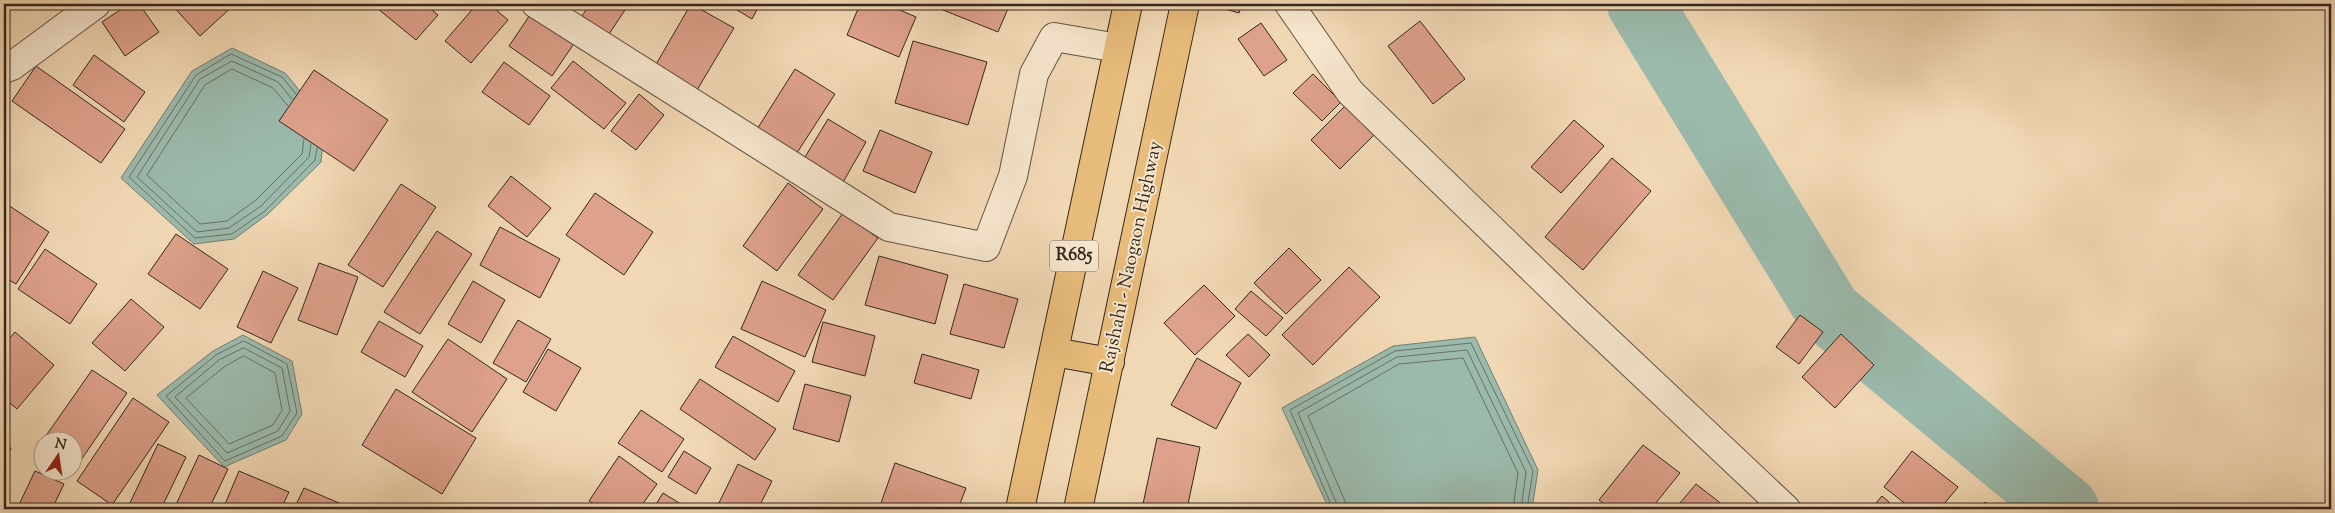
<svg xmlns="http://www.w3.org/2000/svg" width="2335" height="513" font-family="'Sorts Mill Goudy',serif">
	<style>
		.water { fill: #9bbaac; stroke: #727f73 }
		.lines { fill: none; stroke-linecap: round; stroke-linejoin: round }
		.shore { stroke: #687065; stroke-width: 1 }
		.river { stroke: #9bbaac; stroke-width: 66 }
		.building { fill: #dea18b; stroke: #35271e }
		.minor-casing { stroke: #645344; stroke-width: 30 }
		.major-casing { stroke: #35271e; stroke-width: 30 }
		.minor { stroke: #f6e6ce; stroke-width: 28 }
		.major { stroke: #e8bc7a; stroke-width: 28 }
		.labels { text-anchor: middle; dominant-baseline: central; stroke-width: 4; stroke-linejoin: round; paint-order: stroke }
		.shield { fill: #f6e6ce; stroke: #6f6053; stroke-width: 1 }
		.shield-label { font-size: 18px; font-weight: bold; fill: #35271e }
		.street-label { font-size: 19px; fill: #35271e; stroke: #f6e6ce }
	</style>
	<rect width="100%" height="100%" fill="#f1d8b4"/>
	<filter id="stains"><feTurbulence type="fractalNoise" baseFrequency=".004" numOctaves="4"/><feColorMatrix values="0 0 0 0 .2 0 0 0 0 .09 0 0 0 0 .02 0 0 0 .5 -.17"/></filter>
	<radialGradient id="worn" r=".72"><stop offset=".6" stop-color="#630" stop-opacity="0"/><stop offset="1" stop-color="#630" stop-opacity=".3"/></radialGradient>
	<!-- water -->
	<path class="water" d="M232 48 285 73 325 121 321 162 268 214 234 239 194 244 121 178 192 71Z
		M243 335 292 361 302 414 286 440 224 467 157 395 213 351Z
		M1475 337 1538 470 1532 509H1329L1282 408 1393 346Z"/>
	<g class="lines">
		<!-- shore -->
		<path class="shore" d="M296 94 282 77 231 54 196 75 129 177 195 238 232 234 265 211 315 160 317 148
			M292 99 278 82 232 61 200 79 137 177 197 232 229 228 261 206 309 157 311 144
			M288 106 273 88 232 69 205 85 147 175 200 224 227 221 256 200 302 154 304 139
			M244 341 287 364 297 413 282 436 225 461 166 396 216 355Z
			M244 348 282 368 290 411 278 431 227 453 175 397 219 360Z
			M244 356 275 373 282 410 273 425 229 444 186 398 224 367Z
			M1333 509 1290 410 1395 351 1471 343 1533 471 1527 509
			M1339 509 1298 413 1397 357 1467 350 1526 472 1521 509
			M1347 509 1345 501 1308 416 1399 364 1463 358 1518 473 1513 509"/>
		<!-- river -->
		<path class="river" d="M1640 4 1829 312 2066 509"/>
	</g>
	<!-- building -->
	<path class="building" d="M129 4H139L159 32 125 56 102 22Z
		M171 4H235L200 36Z
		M372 4H425L438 15 416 40Z
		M477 4H489L508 20 471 63 445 41Z
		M590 4H629L609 34 582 16Z
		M691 4 734 28 697 90 655 66Z
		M727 4H760L752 19Z
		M860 4H886L916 17 899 57 847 35Z
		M928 4H1010L998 32Z
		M1208 4H1242L1239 13Z
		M532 12 575 42 552 76 509 46Z
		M1420 21 1465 79 1433 104 1388 46Z
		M1261 23 1287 60 1264 76 1238 39Z
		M913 41 987 62 968 125 895 103Z
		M94 55 145 92 124 122 73 85Z
		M573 61 626 103 604 129 551 88Z
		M504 62 550 96 529 125 482 92Z
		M36 66 125 129 101 163 12 101Z
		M795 69 835 94 793 159 754 134Z
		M314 70 388 120 354 171 279 121Z
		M1313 74 1341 102 1322 121 1293 93Z
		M639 94 664 115 636 150 611 131Z
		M1345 106 1374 135 1340 169 1311 140Z
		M828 119 866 142 838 191 799 167Z
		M1574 120 1604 146 1561 193 1531 167Z
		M880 130 932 152 915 193 863 171Z
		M1612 158 1651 191 1583 270 1545 237Z
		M511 176 551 208 527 237 488 206Z
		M788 183 823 209 777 271 743 246Z
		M401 184 436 207 383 287 348 265Z
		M595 193 653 232 624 275 566 235Z
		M8 205 49 232 16 284 4 277V212Z
		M843 213 878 238 833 300 798 275Z
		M500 227 560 259 540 298 480 265Z
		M437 231 472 254 420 334 384 312Z
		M176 234 228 269 200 309 148 274Z
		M1289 248 1321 280 1286 314 1254 283Z
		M45 249 97 284 70 324 18 289Z
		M879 256 948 275 935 324 865 305Z
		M319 263 358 277 337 335 298 320Z
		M1349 267 1380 297 1313 365 1282 335Z
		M263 271 298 288 271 343 237 327Z
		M473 281 505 300 481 343 448 324Z
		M762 281 826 310 805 357 741 329Z
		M964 284 1018 299 1004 348 950 334Z
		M1204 285 1235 316 1195 355 1164 323Z
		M1251 291 1283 318 1266 336 1235 309Z
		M131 299 164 327 125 371 92 343Z
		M1800 315 1823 332 1799 364 1776 347Z
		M518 320 551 339 526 382 493 363Z
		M379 321 423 346 405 377 361 352Z
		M823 322 875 336 865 376 812 362Z
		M15 332 54 365 17 409 4 398V345Z
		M1248 334 1270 355 1249 377 1226 355Z
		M1841 334 1874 365 1835 408 1802 377Z
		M733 336 795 371 778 402 715 367Z
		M448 339 507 379 472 432 412 392Z
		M548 349 581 368 556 411 523 392Z
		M922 354 979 370 971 399 914 383Z
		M1197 358 1241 383 1216 429 1171 405Z
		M92 370 127 393 70 476 62 470H72V440H43Z
		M700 379 776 429 755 460 680 409Z
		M805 384 851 396 839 442 793 429Z
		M396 389 476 438 442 494 362 445Z
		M133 398 169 422 112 505 77 481Z
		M641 410 684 439 662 472 618 443Z
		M1157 438 1200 447 1187 509H1165L1143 504Z
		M42 442V458L35 453Z
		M158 444 186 457 161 509H132L128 507Z
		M4 445 11 448 4 463Z
		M1643 445 1680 473 1651 509H1611L1599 500Z
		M684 451 711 468 696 494 668 477Z
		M1912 451 1958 487 1940 509H1912L1884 487Z
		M199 455 228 469 209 509H174Z
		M619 456 657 484 639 509H603L589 501Z
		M895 463 966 488 958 509H879Z
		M738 464 772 481 758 509H716Z
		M35 471 64 484 52 509H17Z
		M239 471 289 492 281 509H223Z
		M1696 484 1728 509H1675Z
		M304 488 353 509H294Z
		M663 493 684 506 682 509H653Z
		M1882 496 1897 509H1871Z
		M1985 502 1993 509H1979Z"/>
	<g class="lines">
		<!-- minor casing -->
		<g class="minor-casing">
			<path id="minor" d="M536 4 889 227 986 247 1013 176 1034 74 1054 37 1118 48
				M1289 4 1350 92 1577 312 1786 509
				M4 69 12 66 96 4"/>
		</g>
		<!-- major casing -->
		<g class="major-casing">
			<path id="major" d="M1054 352 1110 362
				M1020 509 1128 4
				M1078 509 1185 4"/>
		</g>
		<!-- minor -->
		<use href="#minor" class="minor"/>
		<!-- major -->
		<use href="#major" class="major"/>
	</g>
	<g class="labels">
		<!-- shield labels -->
		<rect class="shield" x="1050" y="240.5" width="48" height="31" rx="4"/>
		<g class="shield-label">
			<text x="1074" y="256">R685</text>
		</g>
		<!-- street labels -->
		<g class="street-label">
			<text transform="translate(1132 257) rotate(-78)">Rajshahi - Naogaon Highway</text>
		</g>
	</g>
	<!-- margin -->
	<rect width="2335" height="513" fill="none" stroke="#f1d8b4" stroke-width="20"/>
	<rect x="5" y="5" width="2325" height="503" fill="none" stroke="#35271e" stroke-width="2.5"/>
	<rect x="10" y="10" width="2315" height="493" fill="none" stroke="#35271e"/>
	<!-- north arrow -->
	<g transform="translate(58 456) rotate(13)"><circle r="24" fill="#f6e6ce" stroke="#a99a88"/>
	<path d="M0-4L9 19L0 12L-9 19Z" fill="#8f2418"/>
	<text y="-8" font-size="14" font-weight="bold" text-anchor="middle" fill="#35271e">N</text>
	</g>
	<rect width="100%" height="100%" filter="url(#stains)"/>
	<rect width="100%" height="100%" fill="url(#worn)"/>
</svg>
